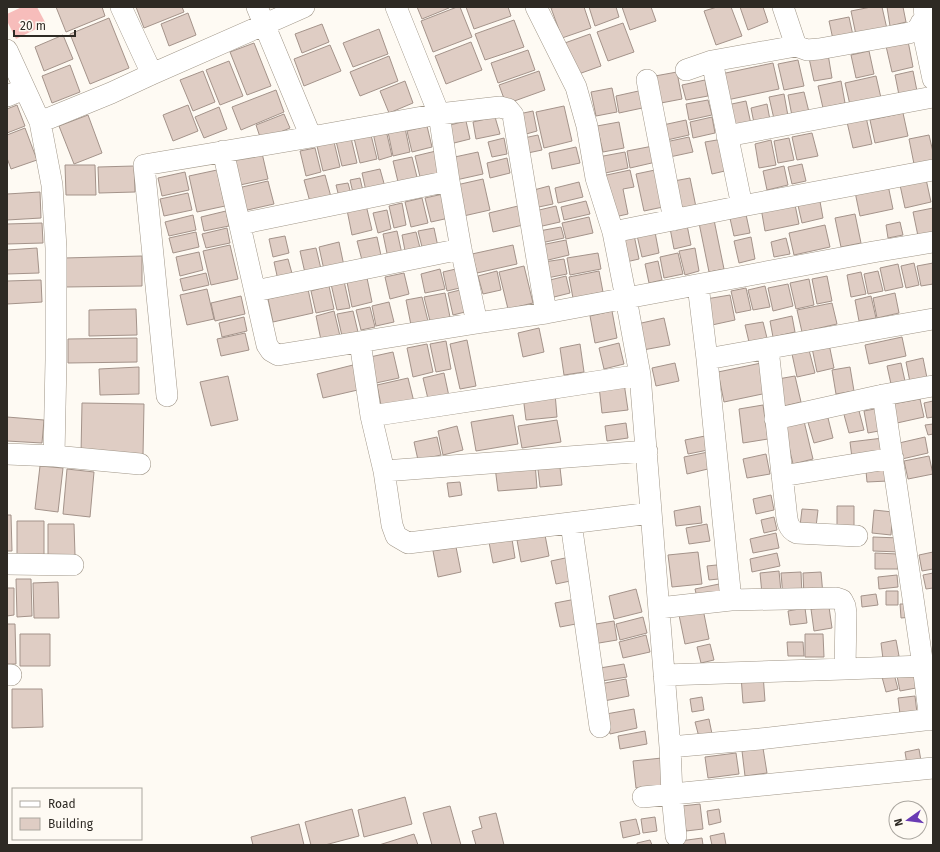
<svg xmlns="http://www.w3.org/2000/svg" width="940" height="852" font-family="'Fira Sans',sans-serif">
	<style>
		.green { fill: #f7bdbb }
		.building { fill: #dfcdc4; stroke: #a4938a }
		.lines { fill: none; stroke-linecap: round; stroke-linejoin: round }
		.minor-casing { stroke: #a09688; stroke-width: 22 }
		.minor { stroke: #fff; stroke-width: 21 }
	</style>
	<rect width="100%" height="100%" fill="#fefaf3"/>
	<!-- green -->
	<path class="green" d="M22 7H37L46 24 16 39 7 21V14Z"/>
	<!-- building -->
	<path class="building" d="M56 7H102L105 16 66 32Z
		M136 7H182L184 12 144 28Z
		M417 7H448L449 8 422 19Z
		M457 7H460L472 37 433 52 421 21Z
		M466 7H508L511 16 474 29Z
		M556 7H584L591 28 562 38 551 8Z
		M589 7H616L619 17 595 26Z
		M622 7H651L656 21 630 30Z
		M717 7H731L742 36 716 45 704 11Z
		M740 7H763L768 22 748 30Z
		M871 7H882L887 29 856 35 851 11Z
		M887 7H903L906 22 890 26Z
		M188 13 196 35 169 46 161 24Z
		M849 17 854 40 834 44 829 21Z
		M109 18 129 68 90 84 70 34Z
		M514 20 524 47 485 60 475 34Z
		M623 23 634 52 608 61 597 32Z
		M322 24 329 42 302 53 295 34Z
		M379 29 388 54 353 67 343 43Z
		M590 34 601 66 573 76 562 44Z
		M63 35 73 59 44 71 35 47Z
		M908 41 913 67 892 72 886 46Z
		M471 42 482 70 446 84 435 56Z
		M254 43 271 86 247 95 230 52Z
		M330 45 341 71 304 86 294 59Z
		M528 50 535 70 498 83 491 63Z
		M869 51 874 74 856 78 851 55Z
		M828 54 832 78 814 81 809 58Z
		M389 56 398 81 360 96 350 72Z
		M798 60 804 86 784 90 778 64Z
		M229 61 243 96 220 105 206 70Z
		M773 63 779 89 727 100 721 74Z
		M70 65 80 92 52 103 42 76Z
		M203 71 215 102 193 111 180 80Z
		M539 71 545 90 506 104 499 85Z
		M913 71 917 91 899 95 895 75Z
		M677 72 682 99 661 103 655 76Z
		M876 76 881 98 850 105 845 83Z
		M705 80 708 96 686 100 682 85Z
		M405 81 413 103 389 113 380 91Z
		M841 81 845 103 823 108 818 86Z
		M612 88 617 112 596 116 591 92Z
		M276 90 284 112 241 130 232 107Z
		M643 90 647 107 619 113 616 96Z
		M804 92 809 112 792 116 788 95Z
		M784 94 788 116 774 119 769 97Z
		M708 100 712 115 689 120 686 104Z
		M746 101 751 124 732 129 727 105Z
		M767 104 770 120 754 123 751 108Z
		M17 105 25 126 7 133V109Z
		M188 105 198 131 173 141 163 115Z
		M564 106 572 141 544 148 536 112Z
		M219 107 227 129 204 138 195 117Z
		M533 111 537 131 519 136 514 115Z
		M903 113 908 136 875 143 870 120Z
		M284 114 290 128 261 140 256 125Z
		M88 115 102 153 74 164 59 126Z
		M495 117 500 134 476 139 473 122Z
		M712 117 715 133 693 138 690 122Z
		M866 117 872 144 853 148 847 122Z
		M686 120 689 135 667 140 663 125Z
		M466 121 470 139 450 144 446 126Z
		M619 122 624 148 603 152 597 126Z
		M427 126 432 147 412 152 407 131Z
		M25 128 37 160 11 169 7 158V135Z
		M405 128 410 152 393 156 388 132Z
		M386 130 392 156 379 160 373 133Z
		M812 133 818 156 797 160 792 137Z
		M371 135 377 159 360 163 354 138Z
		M538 135 542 150 523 154 519 139Z
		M929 135 933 152V160L914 164 909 139Z
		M689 137 693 152 665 158 661 143Z
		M351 138 357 163 342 166 336 141Z
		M504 138 507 154 492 157 488 142Z
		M789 138 794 160 778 163 774 141Z
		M723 139 729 170 712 174 705 142Z
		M771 140 776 165 759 168 755 144Z
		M334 142 340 167 323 171 317 146Z
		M653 146 656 162 630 168 627 151Z
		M576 147 580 163 552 169 549 153Z
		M315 148 321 172 306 176 300 151Z
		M436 151 442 176 421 181 415 156Z
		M478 152 483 174 456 180 450 158Z
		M625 152 628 168 601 174 598 157Z
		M262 153 268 179 240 185 234 160Z
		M412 157 418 181 399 186 393 161Z
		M507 158 510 173 490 178 487 163Z
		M802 164 806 181 792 184 788 167Z
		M65 165H95L96 195H66Z
		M134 166 135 192 99 193 98 167Z
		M784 166 788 185 767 190 763 171Z
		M380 169 385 187 366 191 362 173Z
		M217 170 225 206 197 212 189 176Z
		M630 170 634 187 623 189 628 214 610 218 602 176Z
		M655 170 663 207 644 211 636 174Z
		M185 172 189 190 162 196 158 178Z
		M325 175 331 197 310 202 304 180Z
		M360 178 363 191 353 193 350 180Z
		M690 178 696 207 681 210 674 181Z
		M483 179 490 210 459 217 452 186Z
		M926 179 931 202 905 208 900 185Z
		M268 181 274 204 243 211 238 188Z
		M579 182 583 197 558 203 555 188Z
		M348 183 351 194 339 197 336 185Z
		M888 185 893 209 860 216 855 192Z
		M549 186 553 204 534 208 530 191Z
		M40 192 41 218 7 220V194Z
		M188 193 192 210 164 216 160 199Z
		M443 194 449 218 431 222 425 198Z
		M819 196 823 218 802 223 797 201Z
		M422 198 428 223 411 227 405 202Z
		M794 200 799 224 765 231 761 208Z
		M586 201 590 214 564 220 561 207Z
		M402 203 406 225 394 228 389 206Z
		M366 205 372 230 352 235 347 210Z
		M518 206 523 225 493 232 489 213Z
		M556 206 560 222 538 227 535 211Z
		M933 208V232L918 236 913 212Z
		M387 210 391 229 378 233 373 213Z
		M745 210 750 233 734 236 729 214Z
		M226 211 229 226 204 231 201 217Z
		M855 214 861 243 841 247 835 218Z
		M193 215 196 230 169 236 165 222Z
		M589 217 593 233 566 239 562 223Z
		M686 220 691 245 674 249 669 223Z
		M714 220 724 269 709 272 699 223Z
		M900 222 903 235 888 238 886 225Z
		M42 223 43 243 7 244V224Z
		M825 225 830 247 794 255 789 233Z
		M561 227 564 238 541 243 539 231Z
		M654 227 659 253 642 257 636 231Z
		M227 228 230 243 206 248 202 234Z
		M434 228 438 247 423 251 418 231Z
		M397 231 402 254 388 258 383 234Z
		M196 232 199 247 173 253 169 238Z
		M416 232 421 252 406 256 402 235Z
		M634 235 639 259 626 262 621 237Z
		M285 236 289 253 273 257 269 239Z
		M377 237 382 260 363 264 357 241Z
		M751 237 755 259 739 263 734 241Z
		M786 238 790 254 774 257 771 242Z
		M566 240 569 255 544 261 541 245Z
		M339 242 344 266 324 270 319 247Z
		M230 245 238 279 211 285 203 251Z
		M513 245 517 264 477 273 472 254Z
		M37 248 39 273 7 274V250Z
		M316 248 321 269 305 273 300 251Z
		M695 248 699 271 685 275 679 251Z
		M199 252 203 270 180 276 176 257Z
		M598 253 601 269 570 275 567 258Z
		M678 253 683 274 664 278 660 257Z
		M142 256V286L65 287 64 258Z
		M288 259 293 277 278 280 274 262Z
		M564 259 567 274 547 278 544 262Z
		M658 261 662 280 649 283 645 264Z
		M914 263 919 285 906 288 901 266Z
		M933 263V284L921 286 917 266Z
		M898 264 903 287 885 291 880 268Z
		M524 266 533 303 508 309 499 272Z
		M460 268 464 287 447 291 443 272Z
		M440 269 445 289 425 293 421 274Z
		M497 271 501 290 483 294 478 276Z
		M599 271 603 292 573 298 569 277Z
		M878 271 883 291 868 294 864 274Z
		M861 272 866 294 851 297 847 275Z
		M206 273 209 285 183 291 180 279Z
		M404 273 409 294 390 299 385 277Z
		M566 276 570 293 546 299 542 282Z
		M827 276 832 301 817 304 812 279Z
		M367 278 372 302 352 307 347 282Z
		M809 279 814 305 796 309 790 283Z
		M41 280 42 302 7 304V281Z
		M344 281 350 308 337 310 331 284Z
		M788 284 793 306 773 311 768 288Z
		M329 286 334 309 316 313 311 291Z
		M765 286 770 307 753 310 748 290Z
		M746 288 751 310 736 313 731 291Z
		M207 289 214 319 187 325 180 295Z
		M308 289 313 313 273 322 268 299Z
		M464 289 469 311 453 315 448 293Z
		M445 293 450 317 430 321 424 297Z
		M895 293 899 313 877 318 873 298Z
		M730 295 735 320 712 325 706 299Z
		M241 296 245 314 215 321 211 303Z
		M871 296 876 318 859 321 855 300Z
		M422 297 428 321 411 325 406 300Z
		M389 302 394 322 376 326 372 306Z
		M832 303 837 324 802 332 797 310Z
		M370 307 375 327 361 330 356 310Z
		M136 309 137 335 89 336V310Z
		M334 311 340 336 321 340 316 316Z
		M353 311 358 332 342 336 337 314Z
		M612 311 617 338 595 343 590 316Z
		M792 316 795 332 773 337 770 321Z
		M244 317 247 331 222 337 219 323Z
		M664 318 670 345 643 350 637 324Z
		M763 322 767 338 749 342 745 325Z
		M539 328 544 352 523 357 518 333Z
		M245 333 249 350 221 356 217 339Z
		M902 337 906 356 869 364 865 345Z
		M137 338V362L68 363V339Z
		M467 340 476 386 460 389 450 344Z
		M446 341 451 369 436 372 430 344Z
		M619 343 624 364 604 369 599 348Z
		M427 344 433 372 413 377 407 348Z
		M580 344 584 372 564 375 560 348Z
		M829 344 834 368 817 372 812 348Z
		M809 350 815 373 797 377 792 354Z
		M393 352 399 378 376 383 370 357Z
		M923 358 927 378 910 382 906 362Z
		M766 362 772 392 724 402 718 372Z
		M675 363 679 381 656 386 652 368Z
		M901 363 905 381 891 384 887 366Z
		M357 364 362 389 323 398 317 374Z
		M139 367V394L100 395 99 369Z
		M850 367 854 391 836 394 832 370Z
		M444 373 450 401 429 403 423 378Z
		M228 376 238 420 211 426 200 382Z
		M795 376 801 402 784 406 778 379Z
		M408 378 414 402 382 410 377 385Z
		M624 383 628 410 602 413 599 386Z
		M555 393 557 417 526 420 523 396Z
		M920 399 924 417 897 423 893 404Z
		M933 401V417L927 418 924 403Z
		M82 403 144 404 143 455 81 454Z
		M763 405 768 439 743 443 739 409Z
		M858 407 864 430 849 433 843 411Z
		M880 408 884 430 868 433 864 411Z
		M827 414 833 438 814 443 807 419Z
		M513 415 518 444 476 451 471 422Z
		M7 417 44 420 42 443 7 441Z
		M803 417 813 459 793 464 783 421Z
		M557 420 561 442 522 448 518 426Z
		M626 423 628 438 607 441 605 426Z
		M933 424V434L928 435 925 425Z
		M457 426 463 450 443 455 438 431Z
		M705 436 708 450 688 454 685 440Z
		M437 437 441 455 418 460 414 442Z
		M925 437 928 453 902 459 899 443Z
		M883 438 885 455 852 458 850 442Z
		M708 452 712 468 687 474 684 457Z
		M766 454 770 474 747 478 743 459Z
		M929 456 933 474 908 479 904 461Z
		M559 459 562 485 540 487 537 461Z
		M535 463 537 488 498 491 495 467Z
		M40 466 63 468 58 512 35 509Z
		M67 469 94 472 90 517 63 514Z
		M887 469 888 481 867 482 866 471Z
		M460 482 462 495 449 497 447 483Z
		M771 495 774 510 756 514 753 499Z
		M700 506 702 523 676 526 674 511Z
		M837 506H854V528H837Z
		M802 509 818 510 816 527 800 526Z
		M874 510 893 512 891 535 872 533Z
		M7 515H11L12 551H7Z
		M774 517 777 530 764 533 761 520Z
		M17 521H44V556L17 557Z
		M48 524H74L75 555H48Z
		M707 524 710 541 689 544 686 528Z
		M511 533 515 558 493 563 488 537Z
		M776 533 779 548 753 553 750 539Z
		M545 535 549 556 521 562 517 540Z
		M873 537 900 538V552L873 551Z
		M456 547 461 572 438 577 433 551Z
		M698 552 702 584 672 587 668 555Z
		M933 552V569L922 571 919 555Z
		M777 553 780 566 752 572 750 559Z
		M875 553 898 554V569H875Z
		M570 557 575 580 556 584 551 561Z
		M726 564 728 578 709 580 707 566Z
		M779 571 781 592 762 594 760 573Z
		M801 572 802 596 783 597 781 573Z
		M821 572 823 595 804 597 803 573Z
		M933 573V588L926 589 923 575Z
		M897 575 898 587 879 589 878 577Z
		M16 579H31L32 616 17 617Z
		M58 582 59 618H34L33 583Z
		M724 583 727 596 698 602 695 589Z
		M7 588H14V615L7 616Z
		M636 589 642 612 614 619 609 596Z
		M886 591H898V605H886Z
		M876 594 878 605 862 607 861 596Z
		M576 599 581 623 560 627 555 603Z
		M900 604H911L912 617 901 618Z
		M829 607 832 628 814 631 811 609Z
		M805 608 807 623 790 625 788 611Z
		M703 609 709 639 685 644 679 615Z
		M643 617 647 633 620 640 616 624Z
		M614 621 617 640 593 644 590 625Z
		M7 624H15L16 664H7Z
		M20 634H50V666H20Z
		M805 634H823L824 657H805Z
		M646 635 650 652 623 658 619 642Z
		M896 640 899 656 883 659 881 643Z
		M787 642H803L804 656H788Z
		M710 644 714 660 701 663 697 647Z
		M624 664 627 677 602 681 600 668Z
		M763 674 765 701 743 703 741 676Z
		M894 674 898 689 886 692 882 677Z
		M914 674 916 688 900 691 897 676Z
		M626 679 629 696 604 701 600 684Z
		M12 689H42L43 727 12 728Z
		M915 696 917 713 900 714 898 698Z
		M702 697 704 710 692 712 690 699Z
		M634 709 637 728 610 734 606 714Z
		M709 719 712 734 699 737 695 722Z
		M645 731 647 744 620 749 618 736Z
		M763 748 767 773 745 776 742 751Z
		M919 749 921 761 907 764 905 752Z
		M736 753 739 774 708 778 705 757Z
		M662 758 665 785 636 788 633 761Z
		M405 797 412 824 364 837 358 810Z
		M700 804 703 829 686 831 682 806Z
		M450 806 461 845H432L423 813Z
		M352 809 359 836 325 845H311L305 822Z
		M719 809 721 822 709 825 707 811Z
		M496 813 504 845H476L472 831 482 828 479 817Z
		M655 817 657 831 643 833 641 819Z
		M636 819 640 834 623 838 620 822Z
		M299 824 304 845H253L251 837Z
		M724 833 726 845H712L710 836Z
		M414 834 418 845H379Z
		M702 838 703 845H681L680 841Z
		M650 840 652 845H637V843Z"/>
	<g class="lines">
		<!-- minor casing -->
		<g class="minor-casing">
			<path id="minor" d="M121 7 152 74
				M257 7 311 137
				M396 7 439 114 449 181 461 249 477 323
				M536 7 576 87 587 126 596 178 613 232 626 298 640 375 670 747 672 795 676 836
				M783 7 796 46
				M921 23 933 79
				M7 50 40 122 52 185 56 248V360L54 456
				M686 70 712 61
				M647 80 674 220
				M7 96 24 89
				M40 122 111 93 152 74 304 7
				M727 136 933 97
				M223 151 267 345 271 351 278 355 477 323 546 313 873 252 933 242
				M742 206 712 61 796 46 807 50 819 49 909 33 917 30 925 17 924 7
				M240 224 449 181
				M613 232 742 206 933 170
				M698 285 707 359 731 600 836 598 842 600 845 606 846 613 845 669
				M255 291 461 249
				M360 342 371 416 384 471 392 525 396 536 408 543 651 513
				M768 349 786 510C787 519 787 529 797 533L857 536
				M707 359 933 319
				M167 396 144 165 311 137 439 114 500 107 508 109 513 115 546 313
				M371 416 640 375
				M775 419 883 395 927 387 933 386
				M7 454 54 456 140 464
				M384 471 647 451
				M782 476 893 458
				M571 523 600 727
				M7 564 73 565
				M659 608 731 600
				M923 666 930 720
				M7 675H11
				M664 675 845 669 923 666 883 395
				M670 747 760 739 933 719
				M643 797 933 768"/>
		</g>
		<!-- minor -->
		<use href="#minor" class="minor"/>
	</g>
	<!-- border -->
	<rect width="940" height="852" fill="none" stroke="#2e2a24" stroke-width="16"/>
	<!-- legend -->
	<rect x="12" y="788" width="130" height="52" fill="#fefaf3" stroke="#aba7a0"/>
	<rect x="20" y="801" width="20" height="6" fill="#ffffff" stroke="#aba7a0"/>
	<text x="48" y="808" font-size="12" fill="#2e2a24">Road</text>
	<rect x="20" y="818" width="20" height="12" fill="#dfcdc4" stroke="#aba7a0"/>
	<text x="48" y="828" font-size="12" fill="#2e2a24">Building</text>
	<!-- north arrow -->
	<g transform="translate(908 820) rotate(256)"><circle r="19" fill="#fefaf3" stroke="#aba7a0"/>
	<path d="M0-3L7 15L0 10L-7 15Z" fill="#693bb3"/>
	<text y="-6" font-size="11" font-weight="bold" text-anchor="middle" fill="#2e2a24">N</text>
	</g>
	<!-- scale -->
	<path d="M14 30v6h61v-6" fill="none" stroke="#2e2a24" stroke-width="2"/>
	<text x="20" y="30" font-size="12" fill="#2e2a24" stroke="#fefaf3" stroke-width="3" paint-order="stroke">20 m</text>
</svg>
